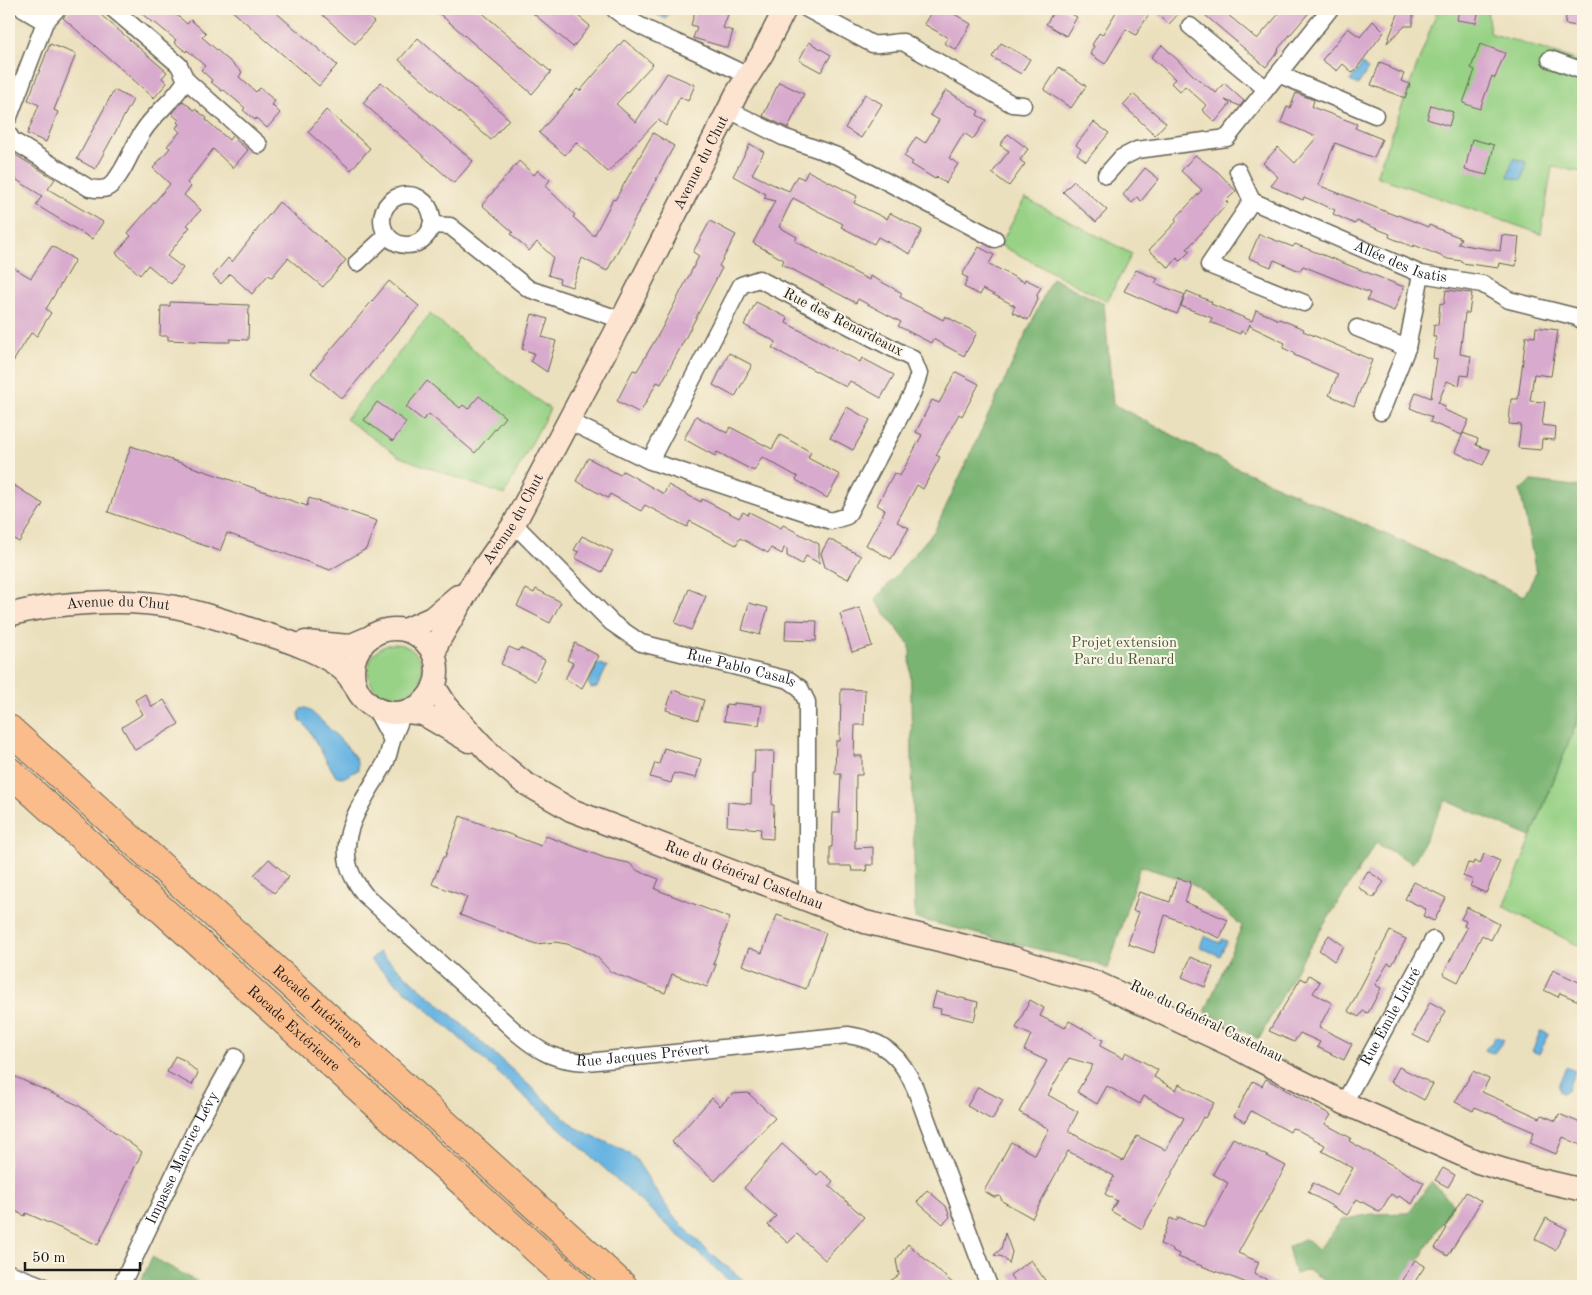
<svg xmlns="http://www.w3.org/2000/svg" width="1592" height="1295" font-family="'Old Standard TT',serif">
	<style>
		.green { fill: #98d286; stroke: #5a7751 }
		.forest { fill: #7ab473; stroke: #4b6848 }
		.water { fill: #68b4e2; stroke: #42687f }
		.building { fill: #d8aacd; fill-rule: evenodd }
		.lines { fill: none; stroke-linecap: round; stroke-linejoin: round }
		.street-casing { stroke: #646154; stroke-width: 19 }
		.secondary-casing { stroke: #646154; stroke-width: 25 }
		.highway-casing { stroke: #646154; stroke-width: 30 }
		.street { stroke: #fff; stroke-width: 16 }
		.secondary { stroke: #fde4d1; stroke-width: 22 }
		.highway { stroke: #fabc8b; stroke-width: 28 }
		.labels { text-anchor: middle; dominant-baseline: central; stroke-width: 4; stroke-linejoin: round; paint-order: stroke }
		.street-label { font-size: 15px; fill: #1c1c1c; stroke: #fcf5e5 }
		.park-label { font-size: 15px; fill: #475c41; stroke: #fcf5e5 }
	</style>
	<rect width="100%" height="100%" fill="#fcf5e5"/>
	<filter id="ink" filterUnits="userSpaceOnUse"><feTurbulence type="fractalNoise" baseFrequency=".02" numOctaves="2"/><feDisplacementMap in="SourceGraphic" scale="10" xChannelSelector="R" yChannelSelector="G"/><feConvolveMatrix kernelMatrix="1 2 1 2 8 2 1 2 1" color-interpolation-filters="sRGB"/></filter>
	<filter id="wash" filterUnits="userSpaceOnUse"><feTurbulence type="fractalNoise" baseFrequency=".0096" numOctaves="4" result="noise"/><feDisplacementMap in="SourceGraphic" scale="20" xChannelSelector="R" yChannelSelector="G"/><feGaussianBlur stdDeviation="1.12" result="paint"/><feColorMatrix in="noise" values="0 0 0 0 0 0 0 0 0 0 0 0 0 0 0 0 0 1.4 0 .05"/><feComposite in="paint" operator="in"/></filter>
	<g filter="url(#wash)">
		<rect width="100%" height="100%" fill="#ebe0bd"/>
		<!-- green -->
		<path class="green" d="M1438 9H1487L1490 33 1583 62V170L1582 172 1552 167 1541 234 1376 176Z
			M1025 198 1132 254 1107 301 1000 245Z
			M430 314 505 376 550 409 504 495 400 457 346 419Z
			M368 671a27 27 0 1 1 54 0a27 27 0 1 1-54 0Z
			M1583 706V948L1504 907Z"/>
		<!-- forest -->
		<path class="forest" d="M1052 278 1104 304 1113 404 1226 463 1524 596 1536 573 1520 490 1532 481 1583 487V706L1531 837 1445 800 1413 863 1376 843 1301 961 1259 1039 1205 1012 1242 926 1190 882 1140 866 1108 969 1097 964 915 918 910 646 875 600 935 530Z
			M1432 1182 1453 1204 1403 1286H1333L1309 1270 1295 1274 1288 1247 1304 1239 1319 1249 1342 1220 1372 1214 1408 1213Z
			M152 1257 205 1286H139Z"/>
		<!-- water -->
		<path class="water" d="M649 9H670L666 19 648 11Z
			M1362 64 1368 69 1358 85 1350 81Z
			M1513 158 1526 162 1522 180 1508 177Z
			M598 663 607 667 597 687 591 688 588 683Z
			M306 708C316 714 351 749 356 759 358 762 358 766 358 770L343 778 335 775 307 727 300 720 299 714 301 709Z
			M1204 936 1220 943 1222 939 1227 941 1220 956 1200 947Z
			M379 952 465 1027 576 1128 623 1150 635 1158 672 1215 711 1254 751 1286H735L454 1033 370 960Z
			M1541 1031 1549 1034 1539 1054 1532 1051Z
			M1495 1036 1504 1040 1494 1053 1486 1051 1485 1049 1491 1044Z
			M1566 1067 1575 1071 1567 1091 1561 1093 1559 1091 1558 1086Z"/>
		<g id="blocks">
			<!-- building -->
			<path class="building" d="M71 9H94L167 72 162 78 167 83 154 98 63 18Z
				M136 9H170L187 24 191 20 206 33 202 37 242 72 239 77 256 92 260 88 275 101 272 105 280 113 267 128 256 118 255 120 243 110 245 108 224 90 222 91 211 82 212 80 201 70 205 66 187 50 186 52 174 42 176 40 154 22 153 23Z
				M230 9H272L337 65 319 86Z
				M316 9H358L374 22 355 44Z
				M434 9H478L551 72 532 94Z
				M528 9H570L590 26 573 47Z
				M698 9H730L723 28 733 31 728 48 693 38 697 27 691 25 695 11 697 12Z
				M933 9H946L971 24 956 50 944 43 948 38 924 24Z
				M1055 9H1062L1077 17 1066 36 1046 24Z
				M1118 9H1183L1169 24 1152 9 1136 35 1126 29 1105 64 1090 54 1094 46 1092 45 1099 33 1102 35Z
				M1198 9H1221L1257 39 1283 9H1312L1278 49 1279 50 1266 67Z
				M1400 9H1413V26H1405L1387 43Z
				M1459 9H1479L1476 23 1457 20Z
				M1567 9H1583V27L1565 24Z
				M1373 21 1384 32 1353 73 1343 64 1337 71 1322 60 1348 28 1360 37Z
				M418 38 509 119 491 140 399 60Z
				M624 40 653 64 616 104 636 122 667 73 695 85 688 101 680 97 666 126 658 120 608 172 576 142 565 155 539 133 577 89 580 91Z
				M809 42 831 55 821 72 799 60Z
				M1001 43 1030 59 1021 74 992 57Z
				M50 44 76 54 54 110 58 112 46 142 27 134 39 105 28 100Z
				M1480 44 1505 53 1495 78 1492 76 1480 109 1463 103 1475 70 1471 68Z
				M1162 45 1194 76 1216 93 1224 83 1244 101 1240 106 1225 100 1230 104 1215 122 1202 110 1206 105 1185 86 1180 92 1171 83 1175 79 1151 57Z
				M1380 62 1390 66V68L1404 74 1401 81 1410 84 1405 98 1371 85Z
				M1059 67 1086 86 1071 108 1044 90Z
				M381 82 473 161 454 183 363 103Z
				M779 82 804 94 788 128 763 116Z
				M114 90 133 100 95 169 77 159Z
				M946 90 979 111 977 115 986 120 973 139 964 133 949 158 958 164 946 183 937 177 935 179 911 164 913 162 904 156 916 137 925 143 939 120 930 115Z
				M1296 93 1314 100 1312 107 1357 124 1355 128 1382 139 1374 158 1335 143 1318 185 1397 216 1398 215 1428 227 1429 225 1461 238 1458 244 1500 251 1502 235 1519 237 1516 266 1499 263 1498 268 1462 263V261L1448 259 1414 245 1413 247 1389 237 1390 234 1357 221 1355 224 1333 214 1335 210 1304 197 1303 200 1271 186 1278 177 1263 163 1278 147 1295 163 1317 137 1281 122 1287 107 1290 108Z
				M865 94 882 104 861 138 845 128Z
				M1133 94 1166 123 1155 135 1123 105Z
				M183 101 194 110 195 109 207 118 206 120 229 140 232 136 248 150 233 168 213 149 187 183 191 187 184 195 201 210 187 225 190 227 167 256 183 268 171 284 148 265 140 275 116 253 131 236 128 233 170 184 153 168 170 148 167 146 180 132 176 128 179 124 177 122 179 120 172 114Z
				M1431 105 1453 112 1449 126 1427 119Z
				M326 110 370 148 351 170 308 132Z
				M1094 122 1109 133 1086 161 1077 154 1081 149 1076 145Z
				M653 133 674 146 607 271 582 258 572 287 559 283 560 279 548 275 553 257 537 242 529 251 511 234 513 232 482 205 519 161 534 175 538 170 550 180 545 186 575 215 573 217 594 236 613 199 615 200Z
				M1008 134 1028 149 1020 160 1025 164 1009 186 992 173 1009 151 1000 145Z
				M1472 139 1494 145 1487 175 1465 170Z
				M750 144 764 152 752 174 772 184 789 191 797 176 804 179 808 171 857 196 854 203 887 219 890 213 922 230 910 254 878 237 874 244 841 227 843 224 793 198 779 227 797 237 795 241 869 280 870 276 878 280 902 293 900 297 943 320 945 316 977 333 964 356 933 339 931 343 898 326 901 322 858 299 856 303 782 264 784 260 753 243 775 201 764 198 766 194 733 176Z
				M9 151 55 179 48 189 103 222 92 239 36 205 42 196 9 175Z
				M1195 155 1218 172 1236 191 1226 201 1228 203 1187 249 1190 251 1180 261 1177 258 1169 268 1149 250 1177 221 1175 219 1202 190 1181 171Z
				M1145 168 1159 179 1141 201 1137 197 1132 203 1123 195Z
				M1074 181 1107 210 1096 222 1063 192Z
				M279 202 346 260 323 287 288 258 272 277 268 275 252 294 230 274 221 284 213 276 228 258 232 262Z
				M710 221 736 235 719 266 722 268 678 352 661 384 657 382 640 413 617 401 633 370 637 371 661 330 699 256 693 252Z
				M1259 234 1293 247 1295 244 1404 287 1394 311 1367 300 1370 293 1303 266 1300 271 1274 260 1271 267 1249 258Z
				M52 246 75 260 46 309 51 313 47 319 37 336 31 333 9 368V265L31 278Z
				M979 247 994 255 989 264 1024 282 1025 279 1041 287 1037 295 1038 300 1028 320 1012 312 1015 306 983 289 980 295 964 287 968 278 962 275Z
				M1136 270 1158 279 1155 283 1185 295 1177 314 1124 291Z
				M389 281 419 306 342 399 311 373Z
				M1446 290 1472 293 1469 313H1465L1460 354 1471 356 1468 376 1461 375 1459 386 1447 381 1438 403 1445 406 1444 410 1469 420 1462 435 1430 422 1432 417 1410 408 1416 392 1431 398 1437 359 1433 358 1436 337H1433L1434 324 1438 325 1440 303 1444 304Z
				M1187 291 1212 302 1211 304 1252 321 1256 310 1279 320V319L1304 329 1303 331 1372 360 1354 406 1329 395 1338 374 1294 355V353L1283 348 1285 343 1250 326V324L1246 333 1241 331 1240 334 1210 322 1212 318 1181 306Z
				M170 302 249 305 248 340 230 339V342H215L168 340V336H160L161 306H170Z
				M756 302 788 318 786 323 828 345 860 362 862 358 894 375 881 398 850 381 846 387 772 348 776 342 744 325Z
				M532 314 548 319 542 337 556 341 547 372 531 361 534 353 522 349Z
				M1536 327 1558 330 1551 376 1534 374 1530 401 1545 402 1542 425 1556 427 1555 440 1542 439 1541 450 1518 448 1521 425 1509 424 1511 399H1518L1526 336 1535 337Z
				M729 353 752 365 735 397 713 385Z
				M956 372 979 384 962 416 959 414 936 455 940 457 923 489 917 485 897 522 909 528 891 559 866 545 885 510 877 505 894 473 900 476 922 435 916 432 932 400 939 403Z
				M427 381 460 408 463 405 468 409 479 396 505 417 475 453 429 414 423 420 406 407Z
				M377 402 406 422 393 441 364 420Z
				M847 407 870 420 853 450 830 438Z
				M696 416 727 433 730 427 772 449 780 435 811 452 808 458 840 475 827 498 796 480 798 477 762 457 754 471 717 452 715 456 684 439Z
				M1463 433 1478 439 1476 445 1490 450 1483 465 1455 452Z
				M131 446 307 506 309 498 377 521 366 549 330 570 227 533 220 551 108 512Z
				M588 458 620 475 623 471 664 494 668 485 701 502 702 499 739 518 743 512 748 515 749 512 781 528 783 525 819 544V563L806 556 802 564 787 556V549L784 548 782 554 771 548 768 553 740 538 736 545 690 521 687 527 645 505 641 511 610 494 608 498 576 481Z
				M9 482 43 504 19 542 9 536Z
				M582 536 613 551 602 572 575 558 579 552 574 550Z
				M829 539 861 556 848 579 825 567 821 553Z
				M526 589 534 593 536 589 561 602 550 623 517 606Z
				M689 589 706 596 691 630 675 623Z
				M749 603 768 608 760 635 742 630Z
				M860 608 872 646 852 652 840 614Z
				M786 620 817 621 816 641 785 640Z
				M575 643 599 656 582 688 565 679 573 663 567 660Z
				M509 647 518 651 520 648 545 660 535 681 501 664Z
				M841 689 865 690 864 725H855L854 756H862V775H856L855 848 873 847V865H866L867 871H852L851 866H830V847H832L833 813H839L841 774H835L836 741H840Z
				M673 690 704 700 698 720 666 710Z
				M145 694 152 707 164 700 179 724 135 750 122 727 143 714 135 700Z
				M734 703 762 706 759 725 724 721 726 704 734 705Z
				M664 748 701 759 696 778 674 773 671 783 650 777 655 763 659 764Z
				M755 751H774L772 805H774L773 839 760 838 761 829 727 826 728 802 751 804 752 774H754Z
				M460 816 541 846 546 836 605 858 629 863 638 871 659 879 655 889 730 918 713 964 716 965 707 987 672 974 665 993 611 972 597 957 581 949 567 944 555 942 536 944 460 915 467 897 432 884 443 857H445Z
				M1484 854 1500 861 1486 893 1470 886 1473 880 1463 876 1468 863 1473 864 1474 861 1480 864Z
				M269 859 289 877 274 893 254 875Z
				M1368 871 1384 882 1373 898 1358 887Z
				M1177 878 1191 882 1185 902 1228 920 1220 938 1165 915 1154 953 1128 944 1139 912 1133 911 1139 892 1170 902Z
				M1414 882 1446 898 1434 921 1423 916 1426 909 1405 899Z
				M1467 907 1499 924 1491 940 1482 935 1458 982 1443 974 1467 928 1464 926 1466 921 1461 919Z
				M777 915 826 933 806 989 742 965 749 948 762 953Z
				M1390 931 1406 939 1392 965 1388 963 1375 985 1381 988 1368 1013 1363 1011 1359 1017 1348 1011Z
				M1329 935 1344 946 1334 961 1319 950Z
				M1191 957 1213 967 1205 987 1182 977Z
				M1553 970 1583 984V1003L1560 993 1558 997 1544 990Z
				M1309 975 1320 982 1313 993 1332 1003 1319 1027 1352 1044 1344 1060 1317 1047 1320 1042 1300 1033 1294 1042 1269 1031 1301 978 1306 981Z
				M936 992 978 1002 974 1021 940 1013 941 1009 932 1007Z
				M1030 1000 1044 1008 1040 1016 1065 1028 1069 1021 1103 1040 1100 1046 1123 1058 1126 1052 1158 1070 1154 1077 1176 1090 1179 1084 1214 1103 1205 1118 1203 1117 1142 1229 1111 1211 1117 1201 1105 1194 1114 1176 1068 1151 1032 1218 1002 1201 1000 1196 994 1197 984 1191 1011 1142 1035 1155 1049 1129 1019 1112 1047 1061 1024 1050 1031 1035 1016 1028ZM1069 1058 1093 1065 1077 1092 1097 1104 1107 1086 1140 1104 1144 1096 1184 1118 1166 1150 1137 1136 1123 1161 1068 1131 1078 1112 1048 1095Z
				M1430 1002 1446 1011 1429 1043 1413 1035Z
				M175 1056 184 1060 198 1073 192 1085 167 1072Z
				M1399 1067 1433 1084 1424 1100 1391 1082Z
				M1473 1071 1489 1079 1482 1092 1540 1118 1542 1115 1556 1121 1559 1114 1583 1124V1146L1563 1137 1556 1154 1530 1143 1534 1132 1475 1107 1473 1111 1455 1102Z
				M9 1074 78 1105 142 1152 98 1245 26 1213 25 1216 9 1208Z
				M1266 1079 1331 1115 1325 1124 1351 1138 1349 1141 1424 1183 1412 1204 1399 1196 1397 1198 1391 1194 1380 1212 1357 1199 1347 1215 1308 1192 1313 1183 1337 1196 1353 1168 1322 1151 1325 1145 1296 1129 1292 1128 1290 1132 1251 1111 1245 1122 1234 1116 1253 1081 1262 1086Z
				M978 1087 1003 1100 992 1120 967 1106Z
				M748 1093 775 1118 715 1181 672 1142 712 1098 720 1106 732 1094Z
				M1233 1138 1286 1166 1238 1253 1259 1262 1254 1274 1278 1284 1277 1286H1255L1178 1257 1179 1254 1173 1251V1249L1160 1244 1170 1218 1177 1221 1178 1217 1204 1227 1228 1183 1213 1174Z
				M782 1144 817 1175 821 1171 833 1181 829 1186 864 1217 825 1260 797 1234 788 1243 768 1225 776 1216 744 1188Z
				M1443 1168 1455 1175 1448 1187 1435 1180Z
				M927 1190 946 1206 950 1217 943 1224 917 1202Z
				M1466 1192 1481 1201 1448 1256 1435 1248 1447 1228 1445 1227Z
				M1546 1218 1567 1229 1555 1250 1535 1239Z
				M1005 1233 1012 1252 1009 1264 1003 1257 994 1255 1001 1249Z
				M908 1244 956 1286H883L899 1275 896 1260Z
				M1031 1260 1049 1286H1017L1010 1275Z
				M1415 1260 1425 1266 1412 1286 1402 1280Z"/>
		</g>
	</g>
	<g filter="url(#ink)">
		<use href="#blocks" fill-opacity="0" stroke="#646154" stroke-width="1"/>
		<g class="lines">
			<!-- street casing -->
			<g class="street-casing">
				<g id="street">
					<path d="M23 9 45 22 57 9"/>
					<path d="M113 9 179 65 186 80 259 145"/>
					<path d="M614 9C632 24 653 32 675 42 700 53 724 64 748 76"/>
					<path d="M807 9 872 44C883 45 892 42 903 42L1012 104 1023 105"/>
					<path d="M1190 26 1265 88"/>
					<path d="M1550 59 1583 71"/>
					<path d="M1278 74 1375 115"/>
					<path d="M729 110 783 137 840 157 995 239"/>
					<path d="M9 117 45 22"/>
					<path d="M9 135 12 140 89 188C96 189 105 191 111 185 124 173 132 148 142 133 154 113 175 100 186 80"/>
					<path id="s1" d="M1238 171 1252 201 1421 274 1482 284 1509 300 1577 317 1583 321"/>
					<path d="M1106 175 1121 158 1137 150 1227 138 1330 9"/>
					<circle cx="407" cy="220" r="25"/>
					<path d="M1252 201 1209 265 1304 303"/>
					<path d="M431 225 450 226 529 289 622 320"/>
					<path d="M357 263 387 235"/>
					<path d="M1357 328 1407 348"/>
					<path d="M1381 412 1407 348 1421 274"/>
					<path d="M569 421 650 461 831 521 847 516 912 394 919 374 913 359 759 279 741 285 650 461"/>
					<path id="s2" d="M514 524 612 623 641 643 789 680 800 688 807 702V900"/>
					<path d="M376 710 392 740"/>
					<path id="s3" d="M403 713C400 722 396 730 393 738 389 748 389 758 383 767 364 801 332 838 354 879 357 884 361 890 365 895L517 1033C542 1054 555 1060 587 1062L848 1035C883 1040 901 1056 915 1088L989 1286"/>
					<path id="s4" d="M1344 1103 1433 940"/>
					<path d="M9 1273 43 1286"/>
					<path id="s5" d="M121 1286 197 1126 235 1057"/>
				</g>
			</g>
			<!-- secondary casing -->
			<g class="secondary-casing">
				<g id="secondary">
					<path id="s6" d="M9 615C55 602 128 598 175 607 204 613 232 623 259 632 284 639 327 654 345 672 348 675 351 680 354 684"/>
					<circle cx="395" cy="671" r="42"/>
					<path d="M405 630 432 618 458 596"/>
					<path d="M305 642 349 646 368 638"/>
					<path id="s7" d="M434 655 438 642 472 584 514 524 613 337 737 93 762 54 785 9"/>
					<path id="s8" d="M434 686 446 705 491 755 523 782 571 810 865 922 1014 958 1055 972 1097 983 1235 1047 1257 1059 1344 1103 1478 1162 1527 1177 1583 1190"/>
					<path d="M408 712 423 714 469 741"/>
				</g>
			</g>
			<!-- highway casing -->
			<g class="highway-casing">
				<g id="highway">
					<path id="s9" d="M9 729 317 1007 623 1286"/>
					<path id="s10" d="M9 771 577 1286"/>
				</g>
			</g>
			<!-- street -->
			<use href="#street" class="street"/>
			<!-- secondary -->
			<use href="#secondary" class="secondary"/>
			<!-- highway -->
			<use href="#highway" class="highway"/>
		</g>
	</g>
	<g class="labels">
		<!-- street labels -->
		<g class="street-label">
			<text stroke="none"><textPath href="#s7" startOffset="561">Avenue du Chut</textPath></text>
			<text stroke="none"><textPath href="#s1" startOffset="194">Allée des Isatis</textPath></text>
			<text transform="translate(843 323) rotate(27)">Rue des Renardeaux</text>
			<text stroke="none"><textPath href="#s7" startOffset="158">Avenue du Chut</textPath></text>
			<text stroke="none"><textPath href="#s6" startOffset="110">Avenue du Chut</textPath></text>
			<text stroke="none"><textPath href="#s2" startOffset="278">Rue Pablo Casals</textPath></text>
			<text stroke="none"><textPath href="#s8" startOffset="372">Rue du Général Castelnau</textPath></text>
			<text stroke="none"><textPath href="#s9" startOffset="415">Rocade Intérieure</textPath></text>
			<text stroke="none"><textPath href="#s4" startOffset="98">Rue Émile Littré</textPath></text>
			<text transform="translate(1206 1022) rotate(26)">Rue du Général Castelnau</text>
			<text stroke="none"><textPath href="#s10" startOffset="384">Rocade Extérieure</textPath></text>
			<text stroke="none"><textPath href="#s3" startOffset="538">Rue Jacques Prévert</textPath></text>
			<text stroke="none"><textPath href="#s5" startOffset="142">Impasse Maurice Lévy</textPath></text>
		</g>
		<!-- park labels -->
		<g class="park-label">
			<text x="1124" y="643">Projet extension<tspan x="1124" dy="17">Parc du Renard</tspan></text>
		</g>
	</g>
	<!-- margin -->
	<rect width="1592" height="1295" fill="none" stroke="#fcf5e5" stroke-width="30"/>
	<!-- scale -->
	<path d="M25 1262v8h115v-8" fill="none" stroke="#1c1c1c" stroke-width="2.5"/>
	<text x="32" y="1262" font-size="15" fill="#1c1c1c" stroke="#fcf5e5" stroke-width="4" paint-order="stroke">50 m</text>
</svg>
